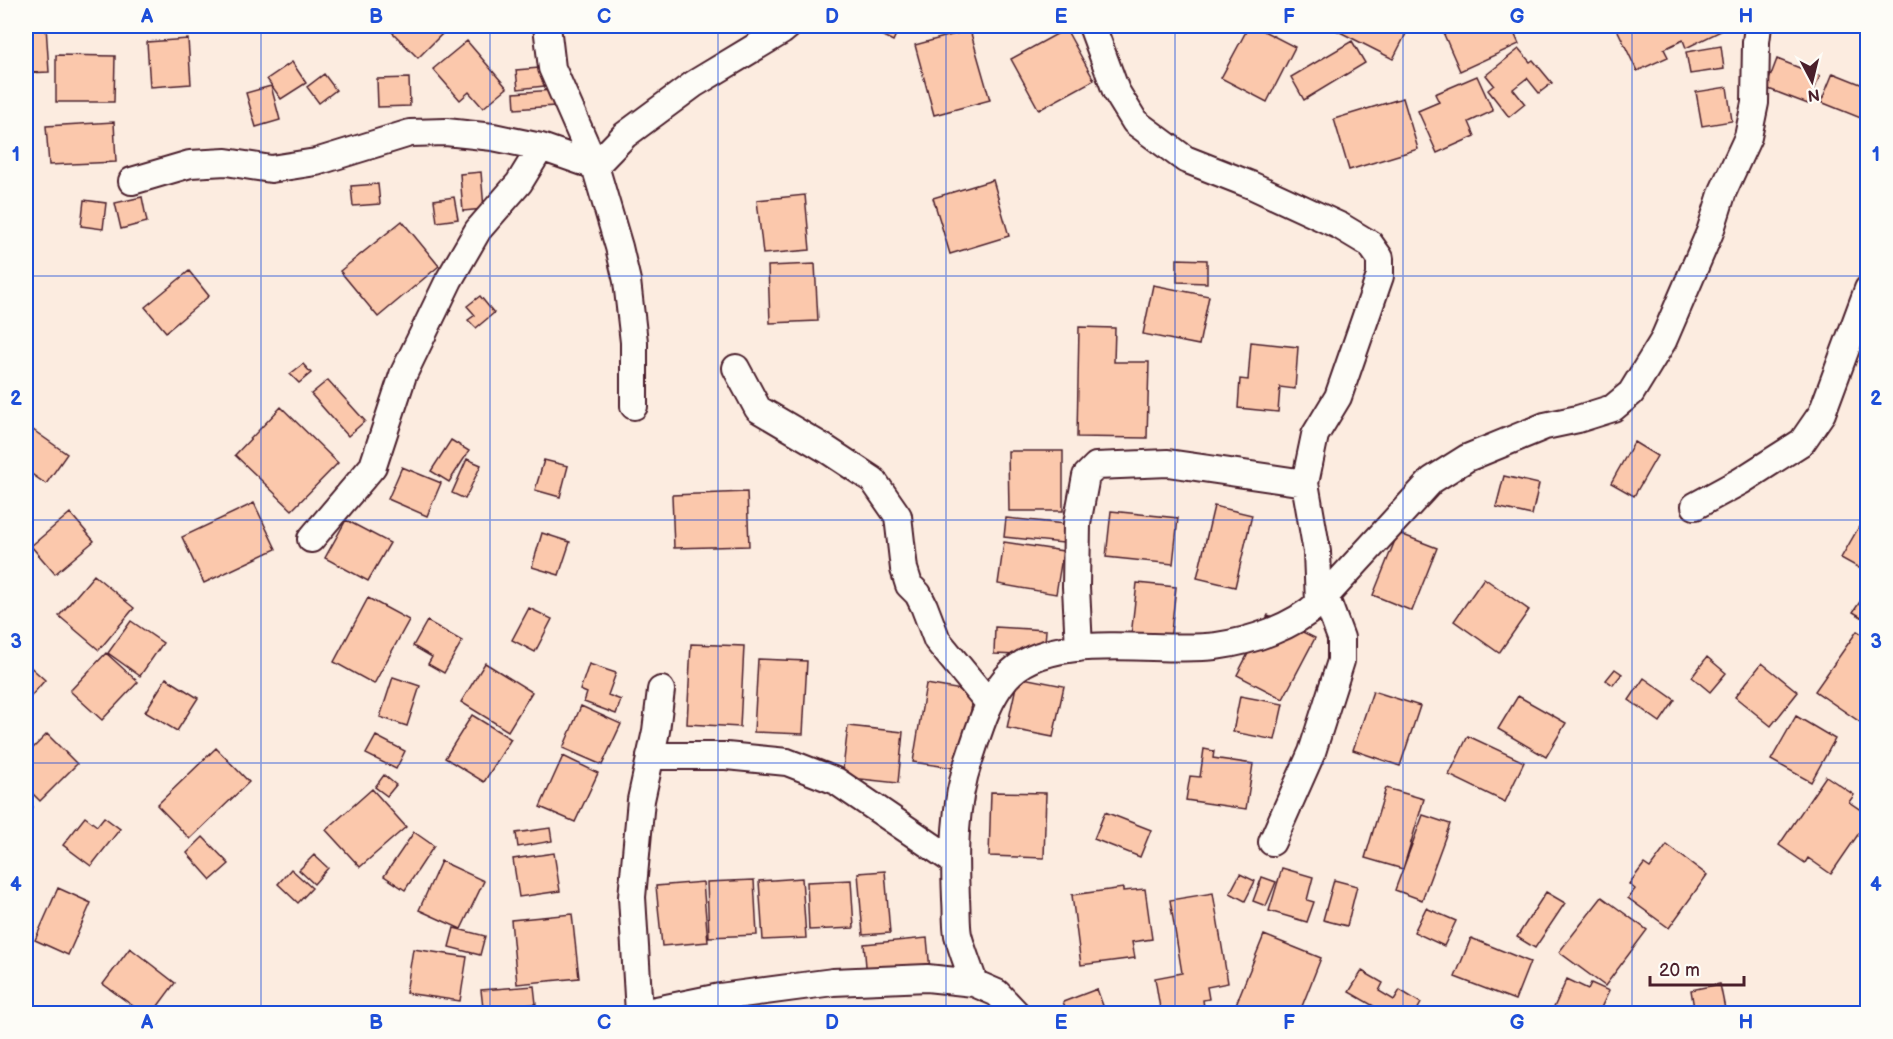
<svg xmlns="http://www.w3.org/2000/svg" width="1893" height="1039" font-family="'Balsamiq Sans',sans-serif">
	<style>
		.building { fill: #fbc8ac; stroke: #4a1f2b; stroke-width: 1.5 }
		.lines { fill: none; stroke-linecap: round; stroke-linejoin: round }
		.minor-casing { stroke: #4a1f2b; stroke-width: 30 }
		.minor { stroke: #fdfcf7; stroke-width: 26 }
		.grid { fill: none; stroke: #1d4ed8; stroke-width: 1.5; stroke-opacity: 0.55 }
		.neatline { fill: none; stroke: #1d4ed8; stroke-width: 2 }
		.grid-label { font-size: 20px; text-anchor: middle; font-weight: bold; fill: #1d4ed8 }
	</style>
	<rect width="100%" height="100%" fill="#fcece0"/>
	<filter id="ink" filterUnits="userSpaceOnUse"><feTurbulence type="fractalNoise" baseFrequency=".0167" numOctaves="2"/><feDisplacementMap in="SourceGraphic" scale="12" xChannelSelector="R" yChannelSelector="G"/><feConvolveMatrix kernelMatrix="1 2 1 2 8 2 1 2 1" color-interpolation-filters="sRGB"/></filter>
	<g filter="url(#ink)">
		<!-- building -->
		<path class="building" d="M46 26 49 72 26 73V27Z
			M386 26H445L448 28 418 58Z
			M863 26H900L893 41Z
			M1249 26H1254L1295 47 1267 102 1221 78Z
			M1328 26H1410L1393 59Z
			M1453 26H1511L1519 44 1460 71 1442 30Z
			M1626 26H1719L1721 31 1686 48 1683 40 1664 49 1668 57 1637 71 1617 29Z
			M1066 29 1094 80 1039 110 1011 59Z
			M970 30 990 100 934 115 915 45Z
			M188 39 191 84 150 87 147 42Z
			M467 41 507 88 483 108 469 92 460 100 433 69Z
			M1352 41 1365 63 1304 100 1291 77Z
			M1721 46 1724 69 1690 74 1686 52Z
			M1519 49 1530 62 1533 60 1552 83 1539 93 1527 78 1513 89 1525 104 1509 117 1488 90 1494 85 1486 75Z
			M56 55 115 56 114 102H56Z
			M1777 59 1820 76 1808 104 1766 88Z
			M292 62 306 83 281 99 267 79Z
			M551 67 553 85 518 89 516 70Z
			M1833 73 1868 87V121L1821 102Z
			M324 74 336 90 319 103 307 87Z
			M1477 76 1493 111 1469 122 1475 136 1437 153 1418 111 1439 102 1435 94Z
			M409 78 410 106 378 107 377 79Z
			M271 86 280 120 256 127 246 93Z
			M1727 87 1732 121 1702 126 1696 92Z
			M553 90 554 106 515 109 514 93Z
			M1403 98 1418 149 1349 170 1334 119Z
			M114 122 116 162 49 165 46 126Z
			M481 172 484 209 463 211 460 174Z
			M993 180 1009 236 950 254 933 198Z
			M378 184 380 204 353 206 351 186Z
			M805 195 810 250 763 254 757 200Z
			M142 197 147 222 121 229 115 203Z
			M454 197 458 219 437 222 434 200Z
			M84 200 106 203 103 229 81 226Z
			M402 221 439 266 378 317 340 271Z
			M1177 259 1207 260V283L1177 282Z
			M815 264 818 321 770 323 768 266Z
			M189 271 209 296 166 332 145 307Z
			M1153 285 1209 296 1199 345 1143 334Z
			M480 296 494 313 476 328 468 320 475 315 467 306Z
			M1079 327 1115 328 1114 362H1149L1147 438 1077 437Z
			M1251 342 1298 347 1295 389 1280 387 1278 412 1238 408 1240 379 1248 380Z
			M303 364 311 373 299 383 290 374Z
			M328 380 365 421 348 436 311 394Z
			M281 407 338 463 292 510 235 455Z
			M26 425 67 454 46 484 26 470Z
			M451 440 469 451 449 482 431 471Z
			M1634 442 1657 456 1634 496 1611 483Z
			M1008 451H1063V511H1009Z
			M467 459 481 465 465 499 452 493Z
			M544 460 568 466 560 497 535 490Z
			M402 467 441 483 427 516 388 499Z
			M1504 476 1539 484 1532 515 1496 507Z
			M747 492 749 546 674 548 672 495Z
			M254 503 276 549 204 583 182 537Z
			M1214 506 1252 515 1235 587 1197 578Z
			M1111 511 1178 518 1173 564 1106 557Z
			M1868 511V573L1841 558Z
			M70 513 94 541 55 574 31 546Z
			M1006 518 1065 524 1063 543 1004 537Z
			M346 520 390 543 368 581 325 558Z
			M542 533 570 542 559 575 532 567Z
			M1398 533 1437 548 1412 611 1373 595Z
			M1004 542 1063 551 1056 594 998 584Z
			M94 575 134 608 99 650 59 616Z
			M1484 578 1529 610 1499 653 1454 621Z
			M1137 583 1176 587 1170 641 1131 636Z
			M1868 590V621L1853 612Z
			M368 598 409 620 374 684 334 662Z
			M529 608 552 619 535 652 512 640Z
			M1268 615 1315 638 1283 699 1237 675Z
			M131 621 163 643 140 676 108 653Z
			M427 621 462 641 444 673 428 664 432 657 413 646Z
			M995 627 1046 630 1044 656 994 654Z
			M1857 631 1868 638V712L1860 722 1815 691Z
			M691 644 744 646 740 727 687 724Z
			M106 653 138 682 102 720 70 691Z
			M1707 657 1726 673 1710 692 1692 677Z
			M758 659 807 661 803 734 754 732Z
			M26 663 45 680 26 702Z
			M485 663 532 692 508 731 461 702Z
			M1762 663 1798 692 1771 726 1735 697Z
			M589 664 616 673 608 695 621 700 616 714 584 702 587 693 580 690Z
			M1615 669 1622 674 1613 685 1606 680Z
			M393 677 420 686 407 726 380 717Z
			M1018 677 1064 686 1053 737 1007 728Z
			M166 678 198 698 177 731 145 712Z
			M1644 678 1675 700 1660 722 1629 700Z
			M926 684 974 692 961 769 913 762Z
			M1373 691 1420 706 1400 766 1353 750Z
			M1240 696 1283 704 1275 740 1233 732Z
			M1518 696 1566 723 1546 757 1498 729Z
			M581 706 621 724 602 765 563 748Z
			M472 715 511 739 484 782 445 758Z
			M1796 716 1835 739 1811 782 1771 760Z
			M848 726 903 732 898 783 842 777Z
			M47 734 77 764 40 801 26 787V755Z
			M376 736 405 751 396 769 366 754Z
			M1468 736 1524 762 1505 802 1449 775Z
			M216 748 249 782 190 839 157 805Z
			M1204 749 1214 751 1213 758 1253 764 1246 809 1186 800 1190 776 1200 777Z
			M563 756 598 773 575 822 540 807Z
			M384 775 396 785 387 796 375 787Z
			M1826 776 1854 795 1849 802 1868 815V820L1831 874 1808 858 1805 863 1779 845Z
			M1386 788 1424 799 1403 869 1365 858Z
			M372 789 406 827 360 867 326 830Z
			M991 792 1046 793 1044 858 989 856Z
			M26 800 33 807 26 815Z
			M1105 812 1151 830 1140 857 1094 839Z
			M1423 815 1450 824 1422 900 1395 890Z
			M85 817 97 826 104 817 120 829 91 866 63 845Z
			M550 828 552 841 518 847 516 833Z
			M414 832 434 846 405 890 384 876Z
			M203 837 229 864 211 880 187 853Z
			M1667 845 1707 875 1669 928 1628 898 1635 889 1629 884 1644 864 1650 868Z
			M554 853 560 891 519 897 513 859Z
			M314 855 328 868 314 884 299 870Z
			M441 861 484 881 461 929 419 910Z
			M1282 868 1313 877 1307 900 1314 902 1307 922 1269 911Z
			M291 869 312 888 298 903 278 884Z
			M885 871 890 933 863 935 858 873Z
			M1240 874 1255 881 1245 901 1230 893Z
			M1262 877 1276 882 1266 906 1253 901Z
			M802 878 806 938 763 940 759 881Z
			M754 880 757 935 709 937 707 882Z
			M851 880 854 928 809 930 807 882Z
			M1334 880 1357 886 1347 926 1323 920Z
			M703 882 708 942 662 946 656 886Z
			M58 888 91 903 68 955 35 940Z
			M1123 888V891L1145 889 1152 939 1132 942 1135 958 1081 965 1072 895Z
			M1546 892 1565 903 1535 948 1517 937Z
			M1213 893 1228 983 1207 987 1209 999 1203 1000 1205 1014H1161L1155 978 1182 973 1170 900Z
			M1602 897 1647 930 1605 986 1559 952Z
			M1426 908 1456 921 1444 946 1414 932Z
			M572 914 579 978 517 984 511 920Z
			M454 928 485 936 480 955 449 947Z
			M1264 935 1321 958 1299 1014H1232Z
			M927 938 930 970 867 977 864 944Z
			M1471 938 1530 962 1515 1000 1455 977Z
			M130 948 175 983 152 1014H144L103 984Z
			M413 949 467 957 460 1001 406 993Z
			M1362 971 1383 983 1379 991 1394 1000 1400 990 1421 1003 1415 1014H1377L1379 1009 1349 992Z
			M1567 979 1588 989 1591 983 1609 991 1598 1014H1551Z
			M1720 984 1726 1014H1695L1691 990Z
			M534 986 536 1004 483 1008 481 990Z
			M1097 989 1106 1014H1068L1063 1002Z"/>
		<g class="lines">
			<!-- minor casing -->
			<g class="minor-casing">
				<path id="minor" d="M547 26 552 68 595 166 619 247 627 281 634 342V406
					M132 181 190 164 226 162 271 169 316 162 410 133 446 132 493 137 541 147 595 166 625 135 694 84 782 31 788 26
					M736 368 758 409 826 449 873 480 898 516 904 569 909 585 918 594 924 606 937 640 988 702
					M1695 506 1741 481 1802 442 1822 413 1868 289
					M311 539 373 466 403 375 449 280 478 230 519 183 541 147
					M1319 603 1432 480 1467 458 1545 426 1578 419 1613 408 1631 393 1663 341 1710 232 1723 191 1748 137 1755 103 1756 42 1758 26
					M1079 648 1076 587 1077 524 1086 476 1096 466 1168 463 1305 483
					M650 756H726L787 762 836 781 955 862
					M1272 842 1312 752 1341 661V638L1326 598
					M974 983C969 967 962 951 958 935 956 924 957 911 956 899 954 853 954 804 969 760 979 731 986 702 1006 678 1047 628 1159 654 1216 646 1252 641 1293 627 1319 603L1317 552 1305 483 1315 435 1338 397 1380 276V258L1370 244 1340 226 1251 185 1185 159 1135 122 1116 91 1092 26
					M639 1013 632 897 641 800 656 731 661 690
					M637 1014 720 997 833 982 927 978 974 983 997 993 1017 1014"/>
			</g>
			<!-- minor -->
			<use href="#minor" class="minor"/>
		</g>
	</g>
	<!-- grid -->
	<path class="grid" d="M261 26V1014M490 26V1014M718 26V1014M946 26V1014M1175 26V1014M1403 26V1014M1632 26V1014M26 276H1868M26 520H1868M26 763H1868"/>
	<!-- margin -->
	<rect width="1893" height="1039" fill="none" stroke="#fdfcf7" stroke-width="66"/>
	<!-- north arrow -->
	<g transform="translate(1812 81) rotate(173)" stroke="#fdfcf7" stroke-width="4.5" paint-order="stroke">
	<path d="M0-4.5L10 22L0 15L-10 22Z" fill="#4a1f2b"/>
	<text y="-9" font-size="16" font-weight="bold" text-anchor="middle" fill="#4a1f2b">N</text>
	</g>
	<!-- scale -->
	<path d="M1650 976v9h94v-9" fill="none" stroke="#4a1f2b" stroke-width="3"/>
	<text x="1659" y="976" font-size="18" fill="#4a1f2b" stroke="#fdfcf7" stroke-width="4.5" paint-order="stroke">20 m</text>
	<rect x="33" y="33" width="1827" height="973" class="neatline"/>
	<g class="grid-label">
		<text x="147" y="23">A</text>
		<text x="376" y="23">B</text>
		<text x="604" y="23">C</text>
		<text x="832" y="23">D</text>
		<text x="1061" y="23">E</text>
		<text x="1289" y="23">F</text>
		<text x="1517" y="23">G</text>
		<text x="1746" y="23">H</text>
		<text x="16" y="161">1</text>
		<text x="1876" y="161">1</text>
		<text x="16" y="405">2</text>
		<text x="1876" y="405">2</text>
		<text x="16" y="648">3</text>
		<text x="1876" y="648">3</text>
		<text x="16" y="891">4</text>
		<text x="1876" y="891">4</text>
		<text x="147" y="1029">A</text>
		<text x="376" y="1029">B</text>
		<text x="604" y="1029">C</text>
		<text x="832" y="1029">D</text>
		<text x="1061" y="1029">E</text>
		<text x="1289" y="1029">F</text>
		<text x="1517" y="1029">G</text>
		<text x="1746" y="1029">H</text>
	</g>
</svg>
